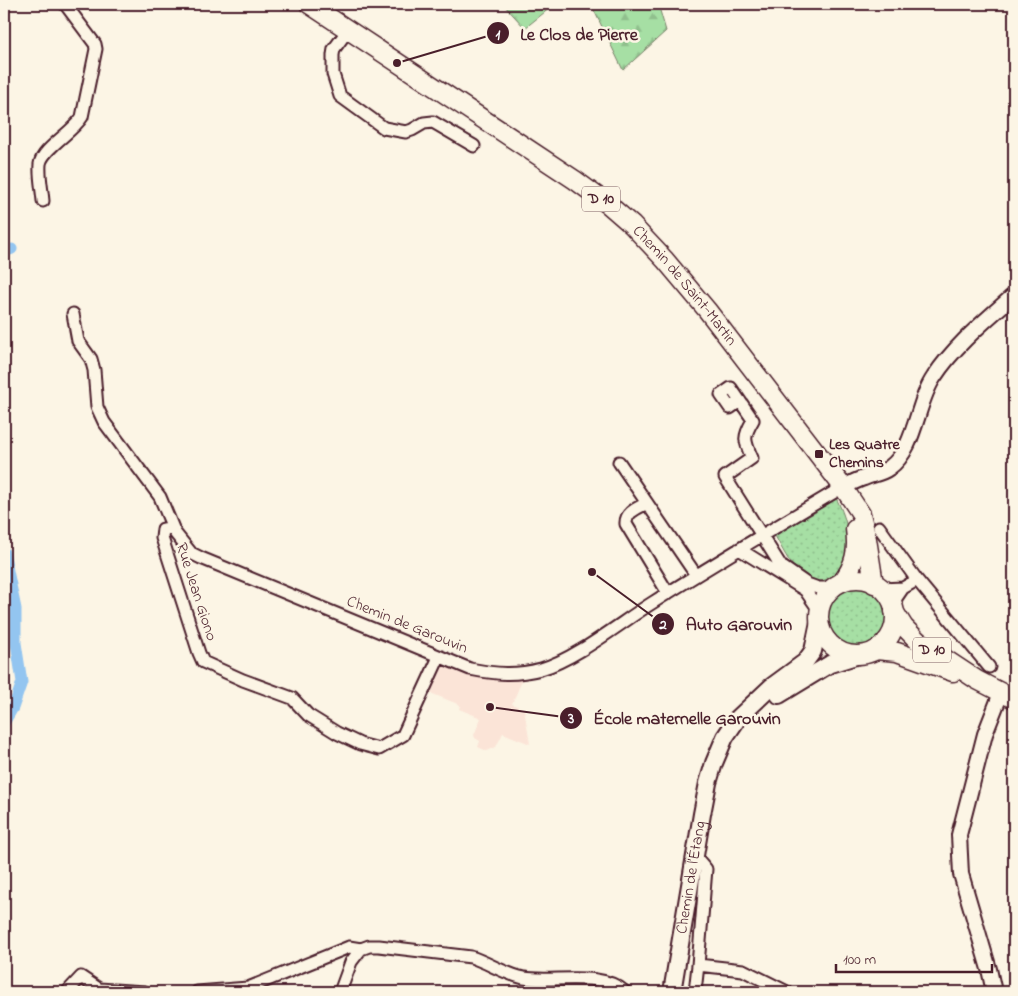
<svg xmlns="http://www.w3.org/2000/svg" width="1018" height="996" font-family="'Indie Flower',sans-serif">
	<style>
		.built { fill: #fbe4d7 }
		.grass { fill: url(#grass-dots); stroke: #787f68 }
		.forest { fill: url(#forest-firs); stroke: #787f68 }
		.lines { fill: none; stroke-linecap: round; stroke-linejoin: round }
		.canal { stroke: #93c5f0; stroke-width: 11 }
		.minor-casing { stroke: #4a1f2b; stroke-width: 15 }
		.tertiary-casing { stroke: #4a1f2b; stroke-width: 18 }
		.secondary-casing { stroke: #4a1f2b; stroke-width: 20 }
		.primary-casing { stroke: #4a1f2b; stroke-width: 21 }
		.minor { stroke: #fcf5e5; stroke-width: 11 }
		.tertiary { stroke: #fcf5e5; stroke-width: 14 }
		.secondary { stroke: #fcf5e5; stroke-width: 16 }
		.primary { stroke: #fcf5e5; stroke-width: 18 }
		.poi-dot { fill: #4a1f2b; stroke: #fcf5e5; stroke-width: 2 }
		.labels { text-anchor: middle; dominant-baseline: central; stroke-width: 5; stroke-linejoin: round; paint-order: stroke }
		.shield { fill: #fcf5e5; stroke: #7f5f63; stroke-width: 1 }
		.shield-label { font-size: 15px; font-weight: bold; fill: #4a1f2b }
		.street-label { font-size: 16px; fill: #4a1f2b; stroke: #fcf5e5 }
		.poi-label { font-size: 16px; font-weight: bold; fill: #4a1f2b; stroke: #fcf5e5; text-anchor: start }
		.leader { fill: none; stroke: #4a1f2b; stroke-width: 2 }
		.callout-dot { fill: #4a1f2b; stroke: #fcf5e5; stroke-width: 2 }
		.mark-label { font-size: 15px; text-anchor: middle; font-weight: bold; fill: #fff }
		.callout-label { font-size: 18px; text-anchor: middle; font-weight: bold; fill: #4a1f2b; stroke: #fcf5e5; stroke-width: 5; stroke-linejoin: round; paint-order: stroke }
	</style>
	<defs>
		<pattern id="grass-dots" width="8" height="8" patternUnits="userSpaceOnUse" patternTransform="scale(1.25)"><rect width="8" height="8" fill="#a6dfa4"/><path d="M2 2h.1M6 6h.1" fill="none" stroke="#90bf8d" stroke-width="1.8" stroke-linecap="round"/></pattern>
		<pattern id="forest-firs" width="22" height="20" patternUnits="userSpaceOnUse" patternTransform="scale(1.25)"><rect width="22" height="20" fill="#a6dfa4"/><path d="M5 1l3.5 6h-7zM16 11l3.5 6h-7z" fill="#90bf8d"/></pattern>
	</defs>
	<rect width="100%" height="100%" fill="#fcf5e5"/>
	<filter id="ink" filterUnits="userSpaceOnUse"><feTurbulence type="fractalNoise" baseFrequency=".02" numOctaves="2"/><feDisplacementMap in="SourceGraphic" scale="10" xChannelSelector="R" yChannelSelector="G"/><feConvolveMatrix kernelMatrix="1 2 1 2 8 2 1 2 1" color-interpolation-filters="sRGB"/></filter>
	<g filter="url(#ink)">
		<!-- built -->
		<path class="built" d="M446 665 490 678 504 679 523 678 512 704 524 709 530 744 503 733 496 747 487 751 478 747 480 741 475 738 474 735 481 718 459 709 460 705 428 692 440 668Z"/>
		<!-- grass -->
		<path class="grass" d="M835 496C847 518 849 534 850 558 846 563 843 570 838 574 835 576 831 577 828 579 800 591 785 553 774 534L816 512 814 509Z
			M827 616a30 30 0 1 1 60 0a30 30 0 1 1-60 0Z"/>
		<!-- forest -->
		<path class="forest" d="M503 4H555L525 28Z
			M591 4H658L666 31 623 70Z"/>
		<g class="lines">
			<!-- canal -->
			<path class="canal" d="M4 252 12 249
				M4 552 16 609V643L22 682 13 708 4 723"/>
			<!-- minor casing -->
			<g class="minor-casing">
				<path id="minor" d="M348 30 334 49 333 55V74L340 96 384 128 406 132 412 130 424 123 433 122 474 146
					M43 201C42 189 39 176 40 164 42 149 73 132 82 117L96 49 95 44 65 4
					M73 314 78 341 91 359 94 370 97 407 104 422 160 497 175 533 191 553 201 558 470 669C496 674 515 676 541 669 576 659 620 623 652 603 715 563 779 525 843 487
					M740 401 730 408 721 395 731 388 753 420C743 437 744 440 752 458L725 477 781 566 807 584 818 588H833
					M619 462 696 575
					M647 503C638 508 625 512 626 524L668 593
					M172 527 163 529 162 538 199 653 203 662 243 680 292 698 308 715 337 733 360 744 379 749 403 735 439 657
					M879 527 917 580 903 588
					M739 549 805 590 819 610
					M917 580 989 667
					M881 589 903 588 892 604
					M695 856 706 869 698 965 743 970 787 992
					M67 992 81 977 99 989 145 992
					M197 992 248 988 349 947 361 949 369 946H379L471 957C489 963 505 974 524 978 552 983 602 970 625 992
					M340 992 351 962 361 949
					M695 992 698 965"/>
			</g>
			<!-- tertiary casing -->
			<g class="tertiary-casing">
				<path id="tertiary" d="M843 487C850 484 857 480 864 478 873 474 881 474 889 468 916 449 916 403 934 377 955 345 986 320 1014 295
					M994 992 989 969 961 874 959 835 985 734 1001 693"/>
			</g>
			<!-- secondary casing -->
			<g class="secondary-casing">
				<g id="secondary">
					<path d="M779 695 830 664 862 654"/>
					<path id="s1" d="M672 992 702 814 708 783 714 763 725 737 738 718 771 687 805 662 813 651 819 622"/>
				</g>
			</g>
			<!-- primary casing -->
			<g class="primary-casing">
				<g id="primary">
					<path id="s2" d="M309 4 575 180 609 205 632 225 665 260 707 310 843 487 861 514 867 539 874 584"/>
					<circle cx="857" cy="617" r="38"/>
					<path d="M842 582C855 565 858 550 855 529"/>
					<path d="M894 611 904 627 918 641 977 680 1014 699"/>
					<path d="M876 650 897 652 953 672"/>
				</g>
			</g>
			<!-- minor -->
			<use href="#minor" class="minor"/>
			<!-- tertiary -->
			<use href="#tertiary" class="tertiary"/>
			<!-- secondary -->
			<use href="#secondary" class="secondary"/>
			<!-- primary -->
			<use href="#primary" class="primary"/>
		</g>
	</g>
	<!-- markers -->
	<rect class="poi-dot" x="814" y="449" width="10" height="10" rx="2.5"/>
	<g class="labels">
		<!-- shield labels -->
		<g class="shield">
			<rect x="582" y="186.5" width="38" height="25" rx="4"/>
			<rect x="913" y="637.5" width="38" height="25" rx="4"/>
		</g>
		<g class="shield-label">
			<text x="601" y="199">D 10</text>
			<text x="932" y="650">D 10</text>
		</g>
		<!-- street labels -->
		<g class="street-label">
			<text stroke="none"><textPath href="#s2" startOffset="472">Chemin de Saint-Martin</textPath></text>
			<text transform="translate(196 592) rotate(72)">Rue Jean Giono</text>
			<text transform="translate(407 625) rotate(22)">Chemin de Garouvin</text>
			<text stroke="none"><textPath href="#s1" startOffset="116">Chemin de l’Étang</textPath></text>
		</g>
		<!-- poi labels -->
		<g class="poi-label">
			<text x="829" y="445">Les Quatre<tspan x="829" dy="18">Chemins</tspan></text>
		</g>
	</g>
	<!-- callouts -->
	<path class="leader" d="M397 63L498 33M592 572L663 624M490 707L571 718"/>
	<g class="callout-dot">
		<circle cx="397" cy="63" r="5"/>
		<circle cx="592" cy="572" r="5"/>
		<circle cx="490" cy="707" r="5"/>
		<circle cx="498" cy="33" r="12"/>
		<circle cx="663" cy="624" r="12"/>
		<circle cx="571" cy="718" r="12"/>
	</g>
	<g class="mark-label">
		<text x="498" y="39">1</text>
		<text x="663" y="629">2</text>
		<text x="571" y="723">3</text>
	</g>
	<g class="callout-label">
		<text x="579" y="40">Le Clos de Pierre</text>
		<text x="739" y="630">Auto Garouvin</text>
		<text x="687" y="724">École maternelle Garouvin</text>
	</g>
	<!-- margin -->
	<rect width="1018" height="996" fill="none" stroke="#fcf5e5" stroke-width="20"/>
	<rect x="10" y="10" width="998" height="976" fill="none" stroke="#4a1f2b" stroke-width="2" filter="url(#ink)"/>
	<!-- scale -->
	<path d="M836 964v8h156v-8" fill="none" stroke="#4a1f2b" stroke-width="2.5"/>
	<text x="843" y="964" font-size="15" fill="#4a1f2b" stroke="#fcf5e5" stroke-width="4" paint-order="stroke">100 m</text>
</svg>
